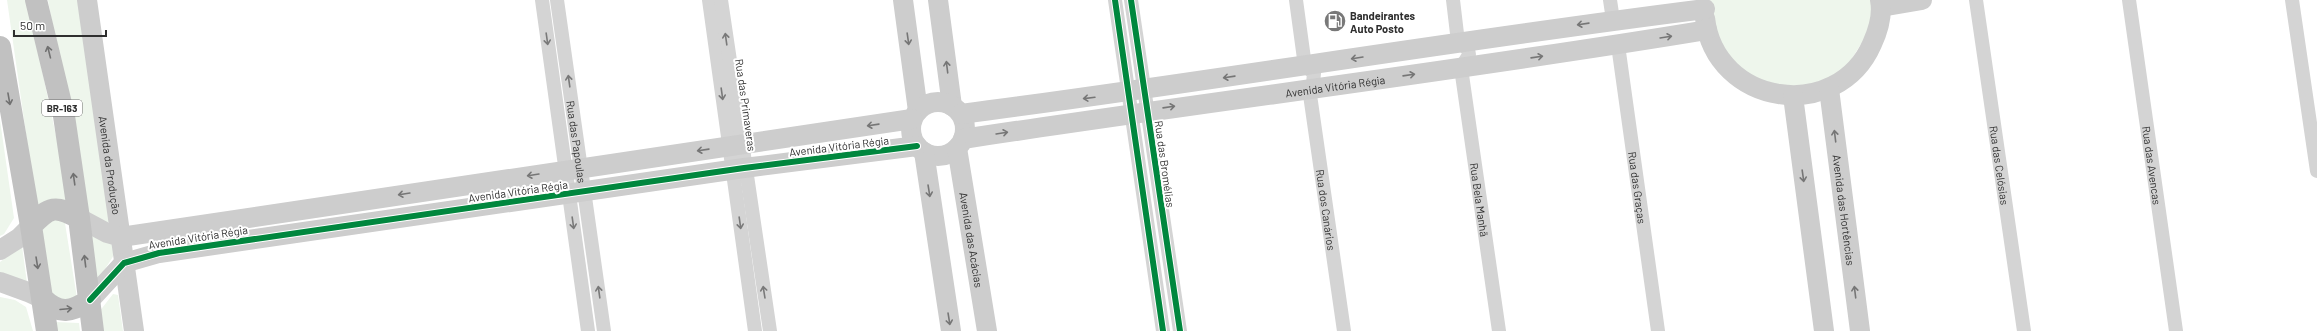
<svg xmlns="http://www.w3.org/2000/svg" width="2317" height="331" font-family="Barlow,sans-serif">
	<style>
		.grass { fill: #eef6ec }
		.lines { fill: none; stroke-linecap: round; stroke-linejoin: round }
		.street { stroke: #d4d4d4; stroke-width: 14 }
		.secondary { stroke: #cdcdcd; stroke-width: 20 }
		.highway { stroke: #c1c1c1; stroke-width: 22 }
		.cycleway-casing { stroke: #fff; stroke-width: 8 }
		.cycleway { stroke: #00873e; stroke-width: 6 }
		.oneway { stroke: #767676 }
		.oneway2 { stroke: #797979 }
		.oneway3 { stroke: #717171 }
		.labels { text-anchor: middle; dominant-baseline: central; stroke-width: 4; stroke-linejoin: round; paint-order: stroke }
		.shield { fill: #fff; stroke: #6d6d6d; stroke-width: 1 }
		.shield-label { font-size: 10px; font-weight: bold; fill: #2f2f2f }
		.poi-label { font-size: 11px; font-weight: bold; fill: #2f2f2f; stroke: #fff; text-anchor: start }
		.street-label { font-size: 11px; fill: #2f2f2f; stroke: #fff }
	</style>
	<rect width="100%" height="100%" fill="#fff"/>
	<!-- grass -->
	<path class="grass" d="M7 0H27L71 206 37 211Z
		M48 0H79L113 221 106 223 85 212Z
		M1710 0H1873L1872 26 1843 73 1791 91 1739 72 1711 25Z
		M0 120 14 218 4 234 0 236Z
		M45 217H64L77 298 73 302 50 298 36 228Z
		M86 225 112 245 114 255 94 286Z
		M22 246 27 283 0 275V262Z
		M113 294 118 295 123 331H100L99 312Z
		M0 297 15 300 26 307 33 331H0Z
		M55 322 79 323 80 331H57Z"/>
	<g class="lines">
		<!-- street -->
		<g class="street">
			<path d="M542 0 588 331"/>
			<path id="s1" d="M557 0 604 331"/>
			<path d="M709 0 755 331"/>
			<path d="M721 0 770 331"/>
			<path d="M1115 0 1163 331"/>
			<path d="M1131 0 1180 331"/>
			<path d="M1296 0 1305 66"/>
			<path d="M1453 0 1458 42"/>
			<path d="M1610 0 1613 20"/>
			<path id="s2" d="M1976 0 2024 331"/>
			<path id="s3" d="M2129 0 2176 331"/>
			<path d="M2292 0 2317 171"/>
			<path d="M1458 42 1468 49 1469 55 1461 68"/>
			<path id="s4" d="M1618 45 1658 331"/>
			<path d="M1305 66 1314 73 1313 84 1309 88"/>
			<path id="s5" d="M1461 68 1499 331"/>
			<path id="s6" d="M1309 88 1344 331"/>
		</g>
		<!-- secondary -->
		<g class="secondary">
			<path id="s7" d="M87 0 134 331"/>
			<path d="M903 0 918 111"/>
			<path d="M938 0 952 106"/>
			<path d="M1881 7 1922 0"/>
			<path d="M1705 18C1715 106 1837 124 1872 44 1878 31 1883 15 1880 0"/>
			<path id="s8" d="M1829 89 1860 331"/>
			<path d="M1793 96 1824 331"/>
			<circle cx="938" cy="129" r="27"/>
			<path d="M961 114C1209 82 1456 40 1705 9"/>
			<path id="s9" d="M963 139C1211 101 1460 71 1707 30"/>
			<path id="s10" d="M957 148 987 331"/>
			<path d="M924 152 951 331"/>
			<path d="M79 218 107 233 121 237 912 119"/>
			<path d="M0 250 19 238 31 226"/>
			<path d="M0 282 28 292 43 299"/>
			<path d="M90 300 124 263 159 253 744 168 917 146"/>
		</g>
		<!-- highway -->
		<path class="highway" d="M36 0 64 116 79 218 93 331
			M0 47 31 226 47 331
			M31 226C50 206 55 205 79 218
			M43 299C60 315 71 312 90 300"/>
		<!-- cycleway casing -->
		<g class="cycleway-casing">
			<path id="cycleway" d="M1115 0 1163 331
				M1131 0 1180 331
				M90 300 124 263 159 253 744 168 917 146"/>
		</g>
		<!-- cycleway -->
		<use href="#cycleway" class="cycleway"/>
	</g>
	<!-- one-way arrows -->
	<defs><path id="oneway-shaft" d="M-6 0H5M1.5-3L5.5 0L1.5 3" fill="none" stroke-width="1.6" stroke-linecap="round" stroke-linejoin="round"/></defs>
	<g class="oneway">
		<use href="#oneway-shaft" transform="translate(1583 24) rotate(172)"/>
		<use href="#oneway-shaft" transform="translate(1666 37) rotate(-9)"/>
		<use href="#oneway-shaft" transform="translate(908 39) rotate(82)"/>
		<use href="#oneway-shaft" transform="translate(1537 57) rotate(-8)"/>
		<use href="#oneway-shaft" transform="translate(1357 58) rotate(171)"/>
		<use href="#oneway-shaft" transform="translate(947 67) rotate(-97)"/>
		<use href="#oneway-shaft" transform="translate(1409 75) rotate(-8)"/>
		<use href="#oneway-shaft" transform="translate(1229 77) rotate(172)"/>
		<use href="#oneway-shaft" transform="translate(1089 98) rotate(173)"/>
		<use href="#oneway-shaft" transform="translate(1169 107) rotate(-8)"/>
		<use href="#oneway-shaft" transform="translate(873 125) rotate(172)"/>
		<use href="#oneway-shaft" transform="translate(1002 133) rotate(-9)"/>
		<use href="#oneway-shaft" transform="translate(1835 136) rotate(-97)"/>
		<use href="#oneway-shaft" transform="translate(703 150) rotate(172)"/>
		<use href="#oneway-shaft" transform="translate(533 175) rotate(171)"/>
		<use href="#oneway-shaft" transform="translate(1803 176) rotate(82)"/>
		<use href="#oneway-shaft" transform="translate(929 191) rotate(81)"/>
		<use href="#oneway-shaft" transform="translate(404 194) rotate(171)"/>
		<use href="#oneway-shaft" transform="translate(1855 292) rotate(-97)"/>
		<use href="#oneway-shaft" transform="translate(949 319) rotate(81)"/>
	</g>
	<g class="oneway2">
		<use href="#oneway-shaft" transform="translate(547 39) rotate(82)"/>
		<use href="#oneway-shaft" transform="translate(726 39) rotate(-98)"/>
		<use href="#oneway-shaft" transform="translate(569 81) rotate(-98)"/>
		<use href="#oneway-shaft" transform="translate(722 94) rotate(82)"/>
		<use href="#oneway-shaft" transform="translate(573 223) rotate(82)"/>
		<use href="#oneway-shaft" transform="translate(740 223) rotate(82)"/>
		<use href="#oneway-shaft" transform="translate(599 292) rotate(-98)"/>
		<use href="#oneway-shaft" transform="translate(764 292) rotate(-99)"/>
	</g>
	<g class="oneway3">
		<use href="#oneway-shaft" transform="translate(49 52) rotate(-104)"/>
		<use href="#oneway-shaft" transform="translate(9 99) rotate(80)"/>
		<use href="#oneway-shaft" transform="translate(74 179) rotate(-98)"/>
		<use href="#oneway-shaft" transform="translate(85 261) rotate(-97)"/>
		<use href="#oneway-shaft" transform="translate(37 263) rotate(81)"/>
		<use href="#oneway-shaft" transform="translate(66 309) rotate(-5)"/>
	</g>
	<!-- icons -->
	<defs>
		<g id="fuel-disc" transform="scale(1.15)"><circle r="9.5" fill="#787878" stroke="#fff"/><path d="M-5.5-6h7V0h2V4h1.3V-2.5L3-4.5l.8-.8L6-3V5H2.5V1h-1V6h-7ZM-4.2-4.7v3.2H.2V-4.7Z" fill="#fff"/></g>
	</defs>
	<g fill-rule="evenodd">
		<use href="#fuel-disc" x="1335" y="21"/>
	</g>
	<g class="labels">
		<!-- shield labels -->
		<rect class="shield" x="42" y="100" width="40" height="16" rx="3"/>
		<g class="shield-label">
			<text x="62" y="108">BR-163</text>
		</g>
		<!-- poi labels -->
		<g class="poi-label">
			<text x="1350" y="15">Bandeirantes<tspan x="1350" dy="13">Auto Posto</tspan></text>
		</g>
		<!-- street labels -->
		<g class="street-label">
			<text stroke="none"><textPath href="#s9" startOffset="376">Avenida Vitória Régia</textPath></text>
			<text transform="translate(746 105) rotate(82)">Rua das Primaveras</text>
			<text stroke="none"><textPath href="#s1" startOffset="143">Rua das Papoulas</textPath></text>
			<text transform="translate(839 146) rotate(-7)">Avenida Vitória Régia</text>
			<text transform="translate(1165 164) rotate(82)">Rua das Bromélias</text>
			<text stroke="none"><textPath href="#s7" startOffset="167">Avenida da Produção</textPath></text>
			<text stroke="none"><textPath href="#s2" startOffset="167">Rua das Celósias</textPath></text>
			<text stroke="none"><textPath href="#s3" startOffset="167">Rua das Avencas</textPath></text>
			<text stroke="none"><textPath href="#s4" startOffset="144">Rua das Graças</textPath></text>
			<text transform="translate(518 191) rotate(-8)">Avenida Vitória Régia</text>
			<text stroke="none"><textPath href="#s5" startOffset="133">Rua Bela Manhã</textPath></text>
			<text stroke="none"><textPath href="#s6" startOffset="123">Rua dos Canários</textPath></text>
			<text stroke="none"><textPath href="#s8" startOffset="122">Avenida das Hortências</textPath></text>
			<text transform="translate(198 237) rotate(-9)">Avenida Vitória Régia</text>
			<text stroke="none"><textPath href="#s10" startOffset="93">Avenida das Acácias</textPath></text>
		</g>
	</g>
	<!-- scale -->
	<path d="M14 30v6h92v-6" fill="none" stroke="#2f2f2f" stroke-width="2"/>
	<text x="20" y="30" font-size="12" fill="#2f2f2f" stroke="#ffffff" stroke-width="3" paint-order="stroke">50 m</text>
</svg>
